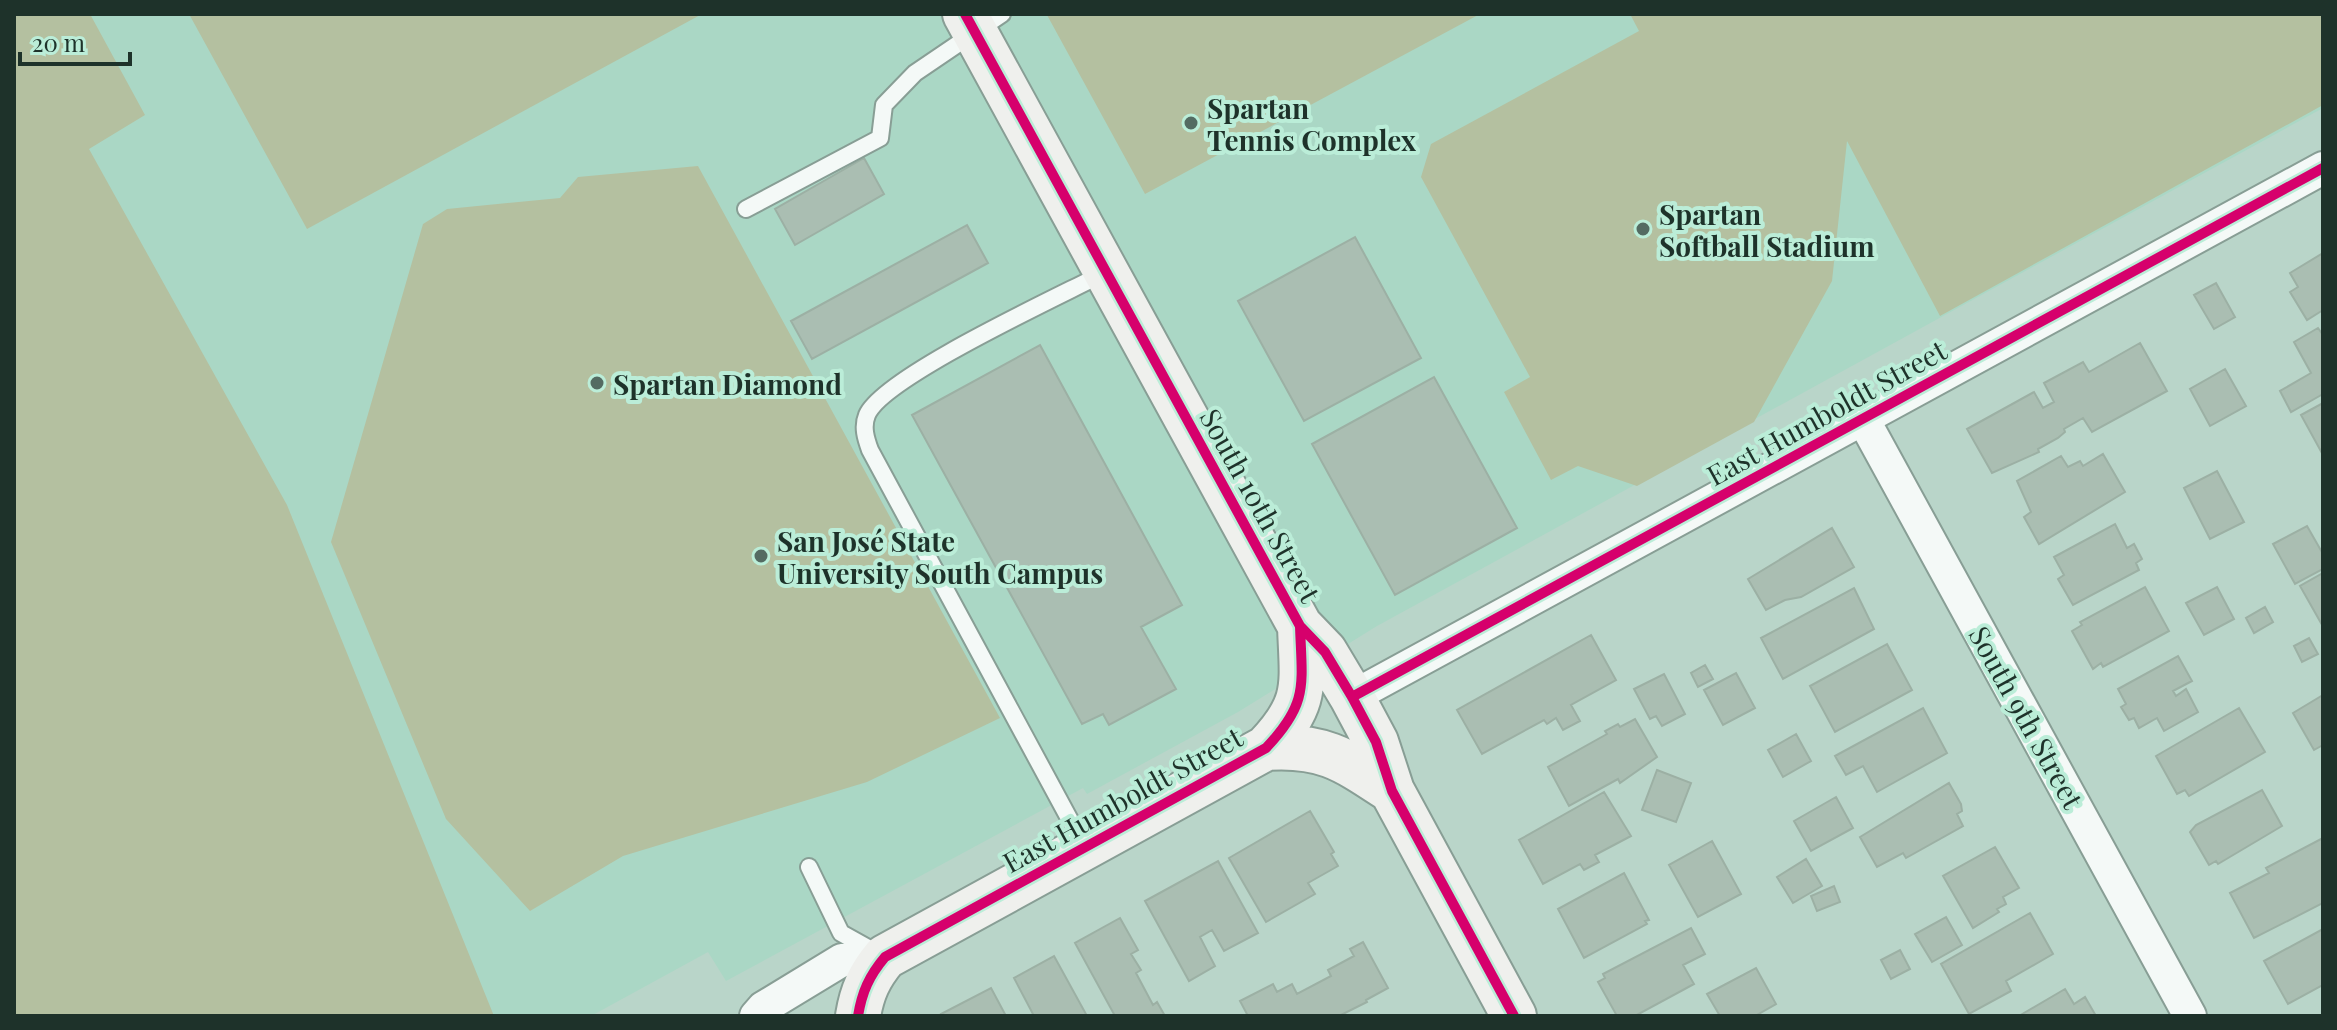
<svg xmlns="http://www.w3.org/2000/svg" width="2337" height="1030" font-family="'Playfair Display',serif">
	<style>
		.built { fill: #aad7c5 }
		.green { fill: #b4c0a0 }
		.building { fill: #aabeb2; stroke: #9cb0a4; stroke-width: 2 }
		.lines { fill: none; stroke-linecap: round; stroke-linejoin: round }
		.service-casing { stroke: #889e95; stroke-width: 20 }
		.minor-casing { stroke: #889e95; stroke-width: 36 }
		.secondary-casing { stroke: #889e95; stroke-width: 48 }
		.service { stroke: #f4f9f7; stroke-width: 16 }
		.minor { stroke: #f4f9f7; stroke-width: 32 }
		.secondary { stroke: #eff0ed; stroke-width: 44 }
		.cycleway-casing { stroke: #bbedd8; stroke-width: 15 }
		.cycleway { stroke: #d6006c; stroke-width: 10 }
		.poi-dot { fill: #546b62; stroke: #bbedd8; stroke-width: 3 }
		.labels { text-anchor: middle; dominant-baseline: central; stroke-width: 8; stroke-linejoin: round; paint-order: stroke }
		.poi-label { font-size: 28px; font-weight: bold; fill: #1e322a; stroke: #bbedd8; text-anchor: start }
		.street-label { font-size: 28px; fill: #1e322a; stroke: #bbedd8 }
	</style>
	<rect width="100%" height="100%" fill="#b9d5c9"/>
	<!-- built -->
	<path class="built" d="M14 14H2323V108L1377 626 1238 712 1087 794 1083 788 726 981 708 952 591 1016H14Z"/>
	<!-- green -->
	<path class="green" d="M14 14H90L145 115 89 149 287 505 494 1016H14Z
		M189 14H702L307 229Z
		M1050 14H1480L1145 194 1047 15Z
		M1630 14H2323V105L1940 316 1847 141 1832 281 1754 422 1637 486 1578 466 1551 480 1504 392 1530 377 1421 177 1431 144 1639 31Z
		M698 166 1000 718 867 782 623 856 530 911 446 819 331 542 423 224 447 209 560 198 578 177Z"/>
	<!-- building -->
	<path class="building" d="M864 158 884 194 795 245 775 209Z
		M967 225 988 263 812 359 791 321Z
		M1355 237 1421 358 1304 421 1238 301Z
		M2323 253V310L2307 320 2290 292 2298 287 2290 273Z
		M2216 283 2235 317 2214 329 2194 295Z
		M2318 328 2323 335V394L2291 412 2280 391 2311 373 2294 342Z
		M2140 343 2167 391 2092 432 2083 418 2064 429 2065 432 2058 438 2038 449 2039 452 1992 473 1967 429 2034 392 2043 408 2054 402 2044 383 2083 362 2089 372Z
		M1040 345 1182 605 1141 627 1176 689 1109 725 1103 714 1082 724 912 415Z
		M2225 369 2246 406 2210 426 2190 389Z
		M1434 377 1517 528 1395 595 1312 444Z
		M2323 403V455L2301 415Z
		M2103 454 2125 492 2039 544 2024 517 2031 512 2017 481 2061 456 2068 467 2080 461 2083 466Z
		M2217 471 2244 522 2210 539 2184 488Z
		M2115 524 2127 548 2134 544 2142 559 2136 563 2139 570 2073 605 2058 579 2064 575 2054 557Z
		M2307 526 2323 554V569L2295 584 2273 544Z
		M1832 528 1854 567 1801 597 1785 600 1766 610 1748 579Z
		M2323 573V621L2321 623 2300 586Z
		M2145 587 2169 631 2103 667 2101 663 2093 669 2072 631 2082 625 2080 622Z
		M2217 587 2234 619 2204 635 2186 603Z
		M1854 588 1874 629 1783 679 1761 638Z
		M2265 607 2273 622 2254 633 2246 618Z
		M1591 635 1616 680 1571 705 1580 721 1563 730 1556 718 1547 724 1544 720 1482 754 1457 710Z
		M2309 638 2318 654 2302 662 2294 646Z
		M1887 644 1912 690 1835 732 1810 686Z
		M2178 656 2192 681 2173 691 2176 696 2186 689 2198 712 2164 731 2157 718 2139 728 2134 718 2129 720 2121 707 2126 704 2118 689Z
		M1705 665 1713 679 1698 687 1691 673Z
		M1736 673 1755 708 1723 725 1704 690Z
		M1664 674 1685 714 1662 726 1656 716 1650 719 1634 689Z
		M2323 695V745L2314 750 2293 713Z
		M1923 708 1947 753 1877 792 1863 766 1846 775 1835 756Z
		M2239 708 2265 752 2189 796 2185 790 2177 794 2156 756Z
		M1635 719 1657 757 1620 783 1618 779 1569 806 1548 767 1607 734 1605 731 1618 724 1620 727Z
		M1796 734 1811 761 1783 777 1768 750Z
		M1657 770 1691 783 1676 822 1642 810Z
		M1949 783 1961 804 1962 811 1957 814 1963 826 1906 858 1903 853 1877 867 1860 837Z
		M2262 790 2282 826 2218 864 2216 861 2209 865 2190 832 2196 825Z
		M1604 792 1631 836 1595 855 1599 862 1584 870 1580 864 1543 884 1519 840Z
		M1836 797 1853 828 1811 851 1794 821Z
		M1310 811 1334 852 1331 854 1338 866 1308 883 1315 894 1266 922 1229 858Z
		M2323 838V903L2254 938 2230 893 2269 873 2266 868Z
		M1712 841 1741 894 1698 917 1669 865Z
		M1995 847 2019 888 2003 897 2006 904 1997 909 1999 912 1973 928 1943 876Z
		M1806 859 1822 886 1793 903 1777 877Z
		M1218 861 1258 933 1224 951 1212 930 1200 937 1215 966 1189 981 1145 901Z
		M1624 873 1649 920 1645 921 1647 924 1584 958 1558 909Z
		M1834 886 1840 902 1817 911 1811 896Z
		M2030 913 2053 954 2006 981 2011 991 1969 1014 1941 964Z
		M1946 917 1962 945 1932 962 1915 934Z
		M1120 918 1138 950 1131 954 1141 970 1136 973 1153 1005 1157 1002 1165 1016H1115L1075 943Z
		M1691 928 1705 954 1683 965 1694 984 1635 1016H1617L1598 982 1605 978 1603 974Z
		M2323 929V985L2288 1004 2264 961Z
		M1363 942 1388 988 1366 1000 1367 1002 1339 1016H1248L1240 1001 1273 984 1277 992 1292 984 1297 994 1331 976 1328 970 1354 956 1350 949Z
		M1900 950 1910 969 1891 979 1881 960Z
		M1054 956 1087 1016H1034L1014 978Z
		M1756 968 1776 1004 1755 1016H1720L1707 994Z
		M991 988 1006 1016H942L941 1014Z
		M2065 989 2074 1004 2085 997 2096 1016H2019Z"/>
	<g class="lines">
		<!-- service casing -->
		<g class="service-casing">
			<path id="service" d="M746 209 880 138 884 105 915 73 1002 14
				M1084 846 870 450C866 439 862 427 867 415 883 377 1060 296 1104 273
				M809 867 841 933 877 953"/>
		</g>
		<!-- minor casing -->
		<g class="minor-casing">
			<path id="minor" d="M1863 419 2190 1016
				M1352 697 2323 168
				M756 1016 763 1008 842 960 885 957"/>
		</g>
		<!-- secondary casing -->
		<g class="secondary-casing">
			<path id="secondary" d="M965 14 1300 626 1325 652 1352 697 1376 742 1392 791 1514 1016
				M1266 748C1324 744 1345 760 1392 791
				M858 1016C862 992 869 976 885 957L1266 748C1309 703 1302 685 1300 626"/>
		</g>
		<!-- service -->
		<use href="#service" class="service"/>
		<!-- minor -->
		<use href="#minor" class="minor"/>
		<!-- secondary -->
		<use href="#secondary" class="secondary"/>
		<!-- cycleway casing -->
		<g class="cycleway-casing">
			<path id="cycleway" d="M965 14 1300 626 1325 652 1352 697 1376 742 1392 791 1514 1016
				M1352 697 2323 168
				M858 1016C862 992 869 976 885 957L1266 748C1309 703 1302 685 1300 626"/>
		</g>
		<!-- cycleway -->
		<use href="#cycleway" class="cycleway"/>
	</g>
	<!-- markers -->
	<g class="poi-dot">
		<circle cx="1191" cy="123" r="8"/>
		<circle cx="1643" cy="229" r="8"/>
		<circle cx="597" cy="383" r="8"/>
		<circle cx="761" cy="556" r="8"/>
	</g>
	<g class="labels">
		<!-- poi labels -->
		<g class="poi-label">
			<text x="1207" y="107">Spartan<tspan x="1207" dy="32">Tennis Complex</tspan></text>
			<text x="1659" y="213">Spartan<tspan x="1659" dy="32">Softball Stadium</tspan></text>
			<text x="613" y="383">Spartan Diamond</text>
			<text x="777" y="540">San José State<tspan x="777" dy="32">University South Campus</tspan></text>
		</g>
		<!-- street labels -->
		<g class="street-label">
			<text transform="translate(1826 412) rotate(-29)">East Humboldt Street</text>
			<text transform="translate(1261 505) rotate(61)">South 10th Street</text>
			<text transform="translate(2027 717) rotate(61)">South 9th Street</text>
			<text transform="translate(1122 799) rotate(-29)">East Humboldt Street</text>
		</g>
	</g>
	<!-- border -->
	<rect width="2337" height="1030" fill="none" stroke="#1e322a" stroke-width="32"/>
	<!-- scale -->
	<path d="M20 52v12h110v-12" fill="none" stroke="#1e322a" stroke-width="4"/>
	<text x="32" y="52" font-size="24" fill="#1e322a" stroke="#bbedd8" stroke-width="6" paint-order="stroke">20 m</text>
</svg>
